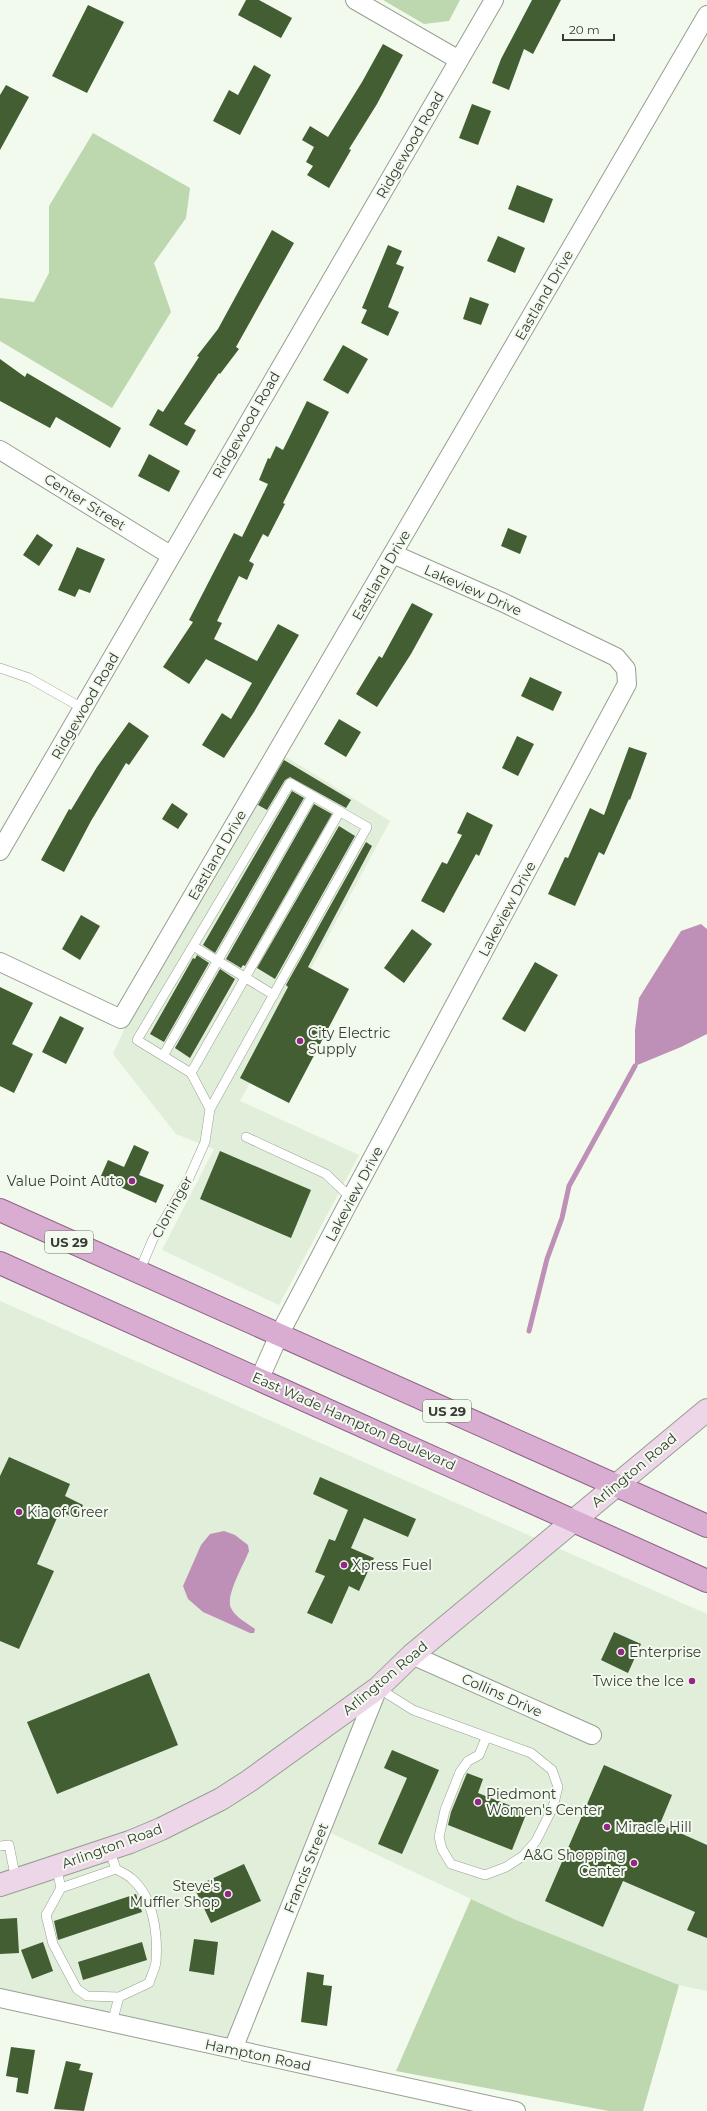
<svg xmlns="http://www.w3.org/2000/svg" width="707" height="2111" font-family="Montserrat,sans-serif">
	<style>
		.built { fill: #e1eeda }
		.green { fill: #bdd7af }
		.water { fill: #bf90b7 }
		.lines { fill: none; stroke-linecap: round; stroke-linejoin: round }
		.stream { stroke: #bf90b7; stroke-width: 5 }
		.building { fill: #425e32 }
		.lane-casing { stroke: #979f92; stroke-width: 10 }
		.street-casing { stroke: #979f92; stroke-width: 20 }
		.secondary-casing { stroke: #979f92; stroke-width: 24 }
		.primary-casing { stroke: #906288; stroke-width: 24 }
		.lane { stroke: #fff; stroke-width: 9 }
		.street { stroke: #fff; stroke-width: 18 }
		.secondary { stroke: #ecd6e8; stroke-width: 22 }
		.primary { stroke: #d9add2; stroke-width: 22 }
		.poi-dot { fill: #942687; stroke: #f1faec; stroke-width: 1.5 }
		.labels { text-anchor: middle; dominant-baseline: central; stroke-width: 4; stroke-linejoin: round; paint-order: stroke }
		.shield { fill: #f1faec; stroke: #70746d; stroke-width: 1 }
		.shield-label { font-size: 13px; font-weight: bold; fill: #383b36 }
		.street-label { font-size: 14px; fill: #383b36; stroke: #f1faec }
		.poi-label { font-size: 14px; fill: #383b36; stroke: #f1faec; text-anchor: start }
	</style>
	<rect width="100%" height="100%" fill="#f1faec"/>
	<!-- built -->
	<path class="built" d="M283 755 390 821 240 1101 359 1155 279 1305 162 1250 214 1149 176 1134 113 1054 130 1017Z
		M0 1301 707 1614V1991L679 1985 516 1920 314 1825 230 2039 0 1992Z"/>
	<!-- green -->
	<path class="green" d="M383 0H460L449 21 424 24Z
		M93 133 190 188 186 218 154 263 171 312 112 408 0 341V298L34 302 49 273V206Z
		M471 1899 516 1920 679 1985 643 2111H609L396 2071Z"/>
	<!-- water -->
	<path class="water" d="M701 924 707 929V1034L681 1047 635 1066V1030L639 998 681 931Z
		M224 1531 235 1535 248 1545 249 1551C244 1564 225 1596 231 1608 235 1617 247 1623 255 1629L254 1633H250L203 1612 188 1599 183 1586 201 1545 210 1534Z"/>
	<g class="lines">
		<!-- stream -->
		<path class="stream" d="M529 1331 547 1259 562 1218 569 1186 635 1066"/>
	</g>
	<!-- building -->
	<path class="building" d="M246 0H259L292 18 281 38 238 15Z
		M532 0H561L533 54 524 49 509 90 492 83 501 59Z
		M88 5 124 22 87 93 52 76Z
		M383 44 403 55 377 104 349 149 351 150 329 188 307 175 313 166 306 162 314 147 302 140 310 126 328 137 362 82Z
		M254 65 271 75 240 135 213 121 229 90 238 95Z
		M6 85 29 97 0 150V95Z
		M472 104 491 111 478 145 459 138Z
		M517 185 553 199 544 223 508 209Z
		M272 230 294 243 236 347 239 349 220 374 219 373 184 424 196 430 187 446 149 425 158 409 163 412 199 357 197 356 218 329Z
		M498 236 525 248 515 273 487 261Z
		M388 245 402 251 396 264 404 267 388 307 399 312 388 336 361 323 367 310 362 308Z
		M470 297 489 304 481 325 463 319Z
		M343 345 368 359 348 394 323 380Z
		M0 359 25 377 27 373 121 428 110 448 56 417 50 428 0 401Z
		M307 401 329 412 283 503 285 504 268 537 263 534 249 561 254 564 247 580 239 576 217 621 222 623 214 639 257 661 278 624 299 635 254 712 224 758 202 745 222 713 231 719 252 683 206 659 189 684 163 667 193 622 189 620 234 533 242 537 268 484 259 480 268 458 270 459 276 446 283 450Z
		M149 454 180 471 169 492 138 476Z
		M508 528 527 536 520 554 501 546Z
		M37 534 53 545 39 566 23 555Z
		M77 547 105 559 90 593 79 589 75 597 58 590Z
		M412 603 433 614 411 654 377 707 356 694 379 656 382 658Z
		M530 677 562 692 553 711 521 696Z
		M339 719 361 732 346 757 324 744Z
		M129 722 149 736 129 765 126 763 91 821 64 872 41 860 69 809 71 810 97 767Z
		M517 736 534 744 518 776 502 768Z
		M629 747 647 753 630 800 629 799 604 855 599 852 575 906 548 894 565 857 568 858 590 808 604 815Z
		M284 760 351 800 346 808 290 777 285 780 267 810 258 805Z
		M292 791 304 798 215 953 203 945Z
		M172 803 188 814 178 829 162 819Z
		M314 804 332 814 245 966 243 965 241 968 226 959Z
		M467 812 493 825 479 856 476 854 444 913 421 901 442 862 447 864 462 835 457 833Z
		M339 826 355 836 275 979 257 968Z
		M366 842 372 846 308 967 349 989 289 1103 240 1078 288 987 286 985Z
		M81 915 100 926 80 960 62 949Z
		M412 929 432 944 404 983 384 968Z
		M197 955 209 963 164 1042 150 1034 193 958 195 959Z
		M535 962 558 975 525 1032 502 1019Z
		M220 969 235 979 190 1058 175 1048Z
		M0 987 33 1003 12 1044 33 1054 14 1093 0 1086Z
		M60 1016 84 1028 66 1064 42 1052Z
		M134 1145 149 1152 139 1175 164 1185 156 1203 100 1178 108 1160 124 1167Z
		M220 1151 311 1190 291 1238 200 1199Z
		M9 1457 70 1484 65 1496 83 1505 77 1519 60 1511 37 1564 54 1571 19 1649 0 1641V1476Z
		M320 1477 416 1519 408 1537 364 1518 351 1548 374 1558 359 1591 349 1586 332 1624 307 1613 325 1576 315 1572 329 1539 335 1541 348 1510 313 1494Z
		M614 1632 641 1644 628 1673 601 1660Z
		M149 1673 178 1745 57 1794 27 1722Z
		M392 1750 439 1770 402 1854 378 1844 407 1778 384 1768Z
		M604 1765 672 1795 660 1824 707 1845V1938L687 1930 695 1912 623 1881 603 1927 545 1901Z
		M467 1773 483 1779 478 1793 527 1812 512 1850 448 1825 451 1812Z
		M244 1864 261 1901 211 1923 194 1887Z
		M136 1894 142 1912 58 1940 54 1921Z
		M17 1918 19 1953 0 1954V1919Z
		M194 1939 218 1942 214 1975 189 1971Z
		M43 1942 53 1971 32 1979 21 1950Z
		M142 1942 147 1960 83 1980 78 1962Z
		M307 1972 324 1975 323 1985 332 1986 327 2026 301 2022Z
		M11 2047 35 2050 28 2094 16 2092 18 2078 6 2076Z
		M66 2061 81 2064 79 2070 93 2073 84 2111 54 2109Z"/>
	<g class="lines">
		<!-- lane casing -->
		<g class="lane-casing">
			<path id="lane" d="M0 668 29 678 84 709
				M193 946 274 995
				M163 1056 312 796
				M191 1073 340 811
				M246 1137 326 1174 351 1198
				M139 1272 153 1239 189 1178 205 1142 210 1109 367 827 290 783 137 1040 191 1073 210 1109
				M378 1688 413 1710 531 1753 552 1770 558 1787 553 1807 536 1841 523 1856 506 1867 485 1875 451 1864 442 1849 439 1837 445 1810 460 1772 468 1761 479 1755 486 1738
				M0 1846 9 1845 16 1880
				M56 1866 61 1888 46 1915 53 1944 77 1989 87 1996 119 1997 149 1983C151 1976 155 1969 156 1962 158 1935 154 1898 132 1879 128 1875 121 1872 116 1869L109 1849
				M61 1888 116 1869
				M112 2023 119 1997"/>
		</g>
		<!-- street casing -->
		<g class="street-casing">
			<path id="street" d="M355 0 459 60
				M0 450 170 555
				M0 851 494 0
				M0 962 121 1019 707 15
				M259 1380 279 1335 351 1198 627 684 626 669 616 657 502 602 393 554
				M412 1655 592 1735
				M0 1998 516 2111
				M233 2049 378 1688"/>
		</g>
		<!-- secondary casing -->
		<g class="secondary-casing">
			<path id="secondary" d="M0 1885 130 1842 161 1829 221 1799 249 1781 378 1688 412 1655 707 1410"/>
		</g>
		<!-- primary casing -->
		<g class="primary-casing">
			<path id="primary" d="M0 1210 707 1526
				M0 1263 707 1581"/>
		</g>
		<!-- lane -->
		<use href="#lane" class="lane"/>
		<!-- street -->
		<use href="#street" class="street"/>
		<!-- secondary -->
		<use href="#secondary" class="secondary"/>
		<!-- primary -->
		<use href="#primary" class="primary"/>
	</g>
	<!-- markers -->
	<g class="poi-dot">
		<circle cx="300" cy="1041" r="4"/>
		<circle cx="132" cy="1181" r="4"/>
		<circle cx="19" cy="1512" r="4"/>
		<circle cx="344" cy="1565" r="4"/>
		<circle cx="621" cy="1652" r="4"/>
		<circle cx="692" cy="1681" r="4"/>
		<circle cx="478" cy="1802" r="4"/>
		<circle cx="607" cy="1827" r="4"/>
		<circle cx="634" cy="1863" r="4"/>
		<circle cx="228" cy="1894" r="4"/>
	</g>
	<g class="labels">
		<!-- shield labels -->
		<g class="shield">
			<rect x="45" y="1231" width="48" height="22" rx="3"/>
			<rect x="423" y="1400" width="48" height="22" rx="3"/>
		</g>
		<g class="shield-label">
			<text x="69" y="1242">US 29</text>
			<text x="447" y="1411">US 29</text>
		</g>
		<!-- street labels -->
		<g class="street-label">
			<text transform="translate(410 145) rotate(-60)">Ridgewood Road</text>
			<text transform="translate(544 295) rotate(-60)">Eastland Drive</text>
			<text transform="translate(246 425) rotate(-60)">Ridgewood Road</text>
			<text transform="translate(85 502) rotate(32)">Center Street</text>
			<text transform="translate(381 575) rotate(-60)">Eastland Drive</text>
			<text transform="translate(473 590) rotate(24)">Lakeview Drive</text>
			<text transform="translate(85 706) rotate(-60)">Ridgewood Road</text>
			<text transform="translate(217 855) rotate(-60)">Eastland Drive</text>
			<text transform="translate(507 909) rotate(-62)">Lakeview Drive</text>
			<text transform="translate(354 1194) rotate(-62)">Lakeview Drive</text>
			<text transform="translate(172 1207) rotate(-61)">Cloninger</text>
			<text transform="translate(354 1421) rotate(24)">East Wade Hampton Boulevard</text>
			<text transform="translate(634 1470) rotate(-40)">Arlington Road</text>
			<text transform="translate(385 1678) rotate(-40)">Arlington Road</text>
			<text transform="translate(502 1695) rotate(24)">Collins Drive</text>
			<text transform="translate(112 1846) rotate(-20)">Arlington Road</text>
			<text transform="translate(306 1868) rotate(-68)">Francis Street</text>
			<text transform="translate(258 2055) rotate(12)">Hampton Road</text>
		</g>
		<!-- poi labels -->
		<g class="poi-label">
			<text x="308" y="1033">City Electric<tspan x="308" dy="16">Supply</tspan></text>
			<text x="124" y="1181" text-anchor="end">Value Point Auto</text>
			<text x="27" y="1512">Kia of Greer</text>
			<text x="352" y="1565">Xpress Fuel</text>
			<text x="629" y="1652">Enterprise</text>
			<text x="684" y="1681" text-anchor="end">Twice the Ice</text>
			<text x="486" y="1794">Piedmont<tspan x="486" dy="16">Women's Center</tspan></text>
			<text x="615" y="1827">Miracle Hill</text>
			<text x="626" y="1855" text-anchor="end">A&amp;G Shopping<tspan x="626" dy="16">Center</tspan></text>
			<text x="220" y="1886" text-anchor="end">Steve's<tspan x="220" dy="16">Muffler Shop</tspan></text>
		</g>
	</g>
	<!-- scale -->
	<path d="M563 34v6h51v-6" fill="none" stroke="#383b36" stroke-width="2"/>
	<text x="569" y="34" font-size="12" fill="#383b36" stroke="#f1faec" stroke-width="3" paint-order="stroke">20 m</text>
</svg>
